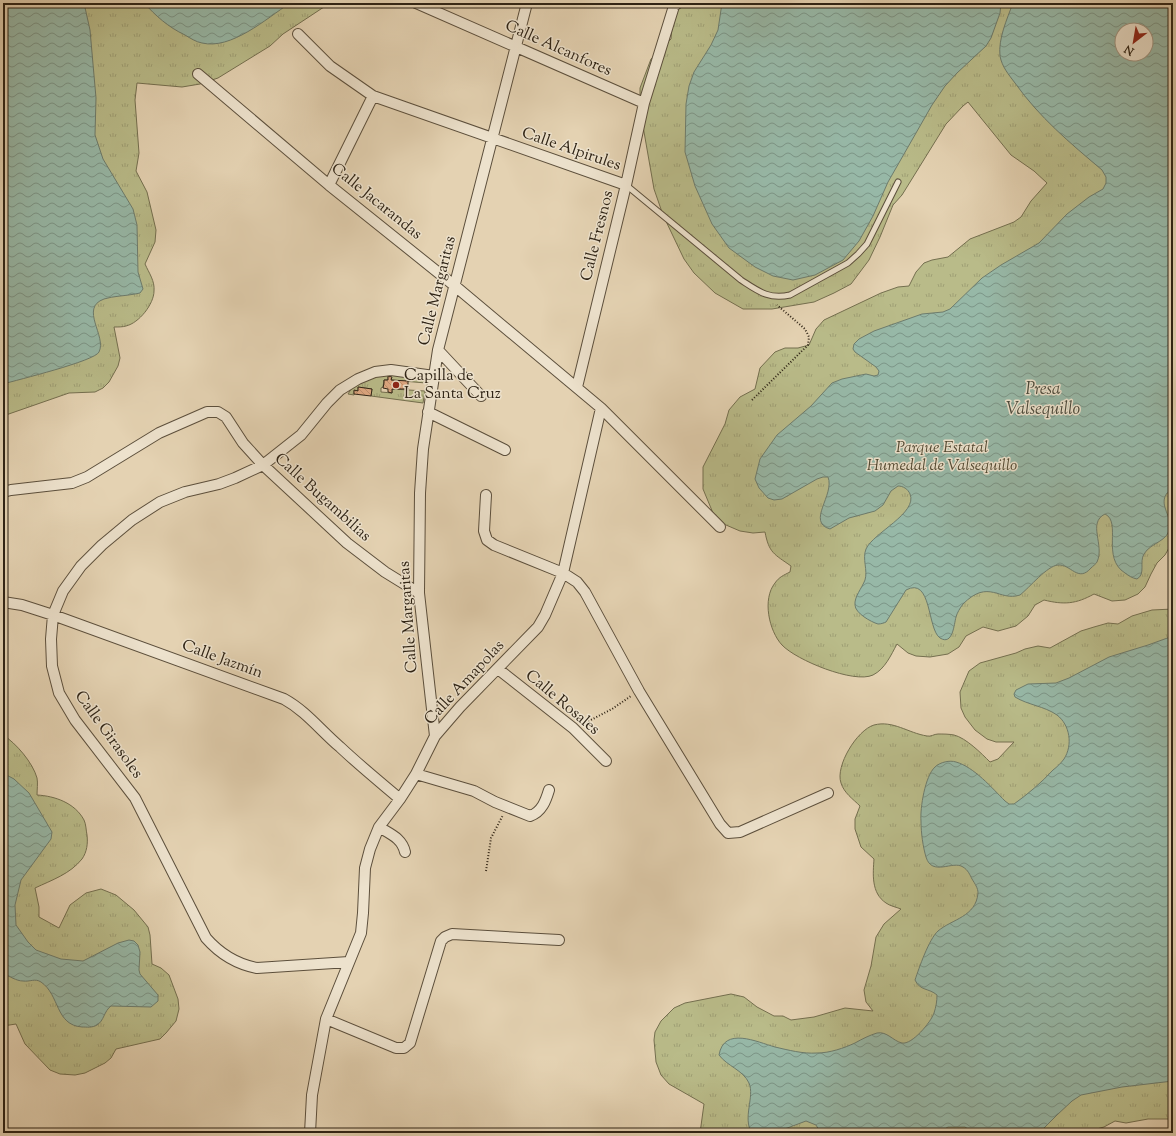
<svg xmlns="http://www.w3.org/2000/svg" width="1176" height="1136" font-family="'Sorts Mill Goudy',serif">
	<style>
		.park { fill: url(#park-tufts); stroke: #746f4f; fill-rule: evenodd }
		.water { fill: url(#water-waves); stroke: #6d7c6d; fill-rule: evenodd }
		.building { fill: url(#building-back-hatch); stroke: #2e2315 }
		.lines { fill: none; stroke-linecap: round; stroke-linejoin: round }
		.service-casing { stroke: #5c4f3c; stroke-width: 7 }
		.minor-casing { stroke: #5c4f3c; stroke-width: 12 }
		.path { stroke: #2e2315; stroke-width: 2; stroke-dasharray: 1 2; stroke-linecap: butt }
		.service { stroke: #ede2cd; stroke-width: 5 }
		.minor { stroke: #ede2cd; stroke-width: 10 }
		.poi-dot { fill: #8f2418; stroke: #ede2cd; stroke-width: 1.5 }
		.labels { text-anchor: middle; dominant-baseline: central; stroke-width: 3; stroke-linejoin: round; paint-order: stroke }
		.street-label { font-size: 16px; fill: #2e2315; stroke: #ede2cd }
		.poi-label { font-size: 16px; fill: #2e2315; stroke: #ede2cd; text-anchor: start }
		.park-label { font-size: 16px; font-style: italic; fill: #514932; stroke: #ede2cd }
		.water-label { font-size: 17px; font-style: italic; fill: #48483a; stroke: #ede2cd }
	</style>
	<defs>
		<pattern id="park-tufts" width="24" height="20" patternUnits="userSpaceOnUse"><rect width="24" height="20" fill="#b9bb89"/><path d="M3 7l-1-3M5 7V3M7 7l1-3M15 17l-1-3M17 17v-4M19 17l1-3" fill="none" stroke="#9fa075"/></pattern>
		<pattern id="water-waves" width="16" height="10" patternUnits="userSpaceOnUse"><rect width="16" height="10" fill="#97b8a7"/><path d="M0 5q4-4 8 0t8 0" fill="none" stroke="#7c9587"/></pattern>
		<pattern id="building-back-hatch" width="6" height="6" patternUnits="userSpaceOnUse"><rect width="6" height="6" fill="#e1a983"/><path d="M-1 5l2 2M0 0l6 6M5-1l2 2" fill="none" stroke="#c19170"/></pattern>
	</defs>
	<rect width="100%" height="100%" fill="#e4d2b2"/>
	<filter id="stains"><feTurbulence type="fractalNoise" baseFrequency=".005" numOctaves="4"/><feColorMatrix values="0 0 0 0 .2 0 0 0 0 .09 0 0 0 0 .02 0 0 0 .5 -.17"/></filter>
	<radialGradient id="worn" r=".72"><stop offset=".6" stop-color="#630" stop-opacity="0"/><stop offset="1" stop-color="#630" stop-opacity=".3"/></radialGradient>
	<!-- park -->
	<path class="park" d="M3 3H330L283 34 270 46 218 78 200 84 182 87 137 83 135 100 139 153 136 171 147 192 156 230 155 242 145 264C149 273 155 281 154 291 154 304 139 323 126 326 123 327 118 327 114 327L120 358 118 366 109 382 103 388 95 392 69 393 3 416Z
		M674 3H1173V541L1165 555 1157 563 1151 574 1145 587 1138 594 1125 600 1112 601 1094 594C1076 604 1064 605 1044 600L1035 605 1028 616 1016 626 998 631 983 627 966 636 959 647 948 654 930 657 916 656 908 653 897 644C891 655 885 669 873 675 854 684 796 660 782 645 769 631 762 599 775 583 779 577 784 575 790 572L791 566C774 554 769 553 765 532L753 533 740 531 719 522 713 513 703 489V467L725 424 729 410 740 397 755 389 760 368 775 352 785 348H798L809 345 816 329 824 320 881 293 898 287 909 286 916 272 924 263 932 260 948 257 970 239 1014 222 1021 217 1031 201 1047 183 1034 171 1011 155 968 102 963 106 946 124 902 195 893 205 880 237 869 260 851 284 834 293 814 302 772 309H743L715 293 694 273 684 259 663 215 654 189 640 109V88L651 59 671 39ZM1122 30H1146V54H1122Z
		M393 371 427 375 426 383 391 380V377H388V380H384L383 387 381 388V392L392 393V389L425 391 423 403 371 396 372 389 358 387V391H354V395L348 394 357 380Z
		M1173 609V1119H1148L1126 1123 1115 1121 1104 1127 1093 1130H1077L1074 1133H700L704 1104 669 1084 661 1075 656 1062 654 1040 655 1032 661 1021 674 1008 685 1003 731 994 744 997 757 1007 774 1016H783L791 1020 814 1017 845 1008 873 1011 866 1002 864 990 871 966 876 937 884 924 901 909C896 907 890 906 886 903 871 893 873 874 874 859L861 847 855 829V819L860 806C853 799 844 793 841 783 835 766 857 730 874 725 893 720 908 733 927 736 931 737 934 734 938 734 943 734 949 734 954 735 966 738 981 753 990 762L998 759 1014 742H996L987 739 975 730 965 717 961 708 960 692 969 671 980 663 1016 653 1025 649 1038 646 1050 648 1081 631 1094 627 1108 623 1118 624 1132 616 1152 610Z
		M3 735C16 743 33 763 37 778 38 783 37 790 37 795 55 796 75 803 84 820 86 824 86 830 87 835 88 843 87 852 82 859 70 874 52 880 35 888L39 907V917L59 928 70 905 86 893 101 889 116 895 134 910 148 927 150 935 152 964 161 968 169 975 178 999 179 1009 176 1021 166 1033 160 1039 116 1049 111 1058 105 1063 85 1073 75 1075 60 1074 50 1070 25 1044 16 1024 3 1026Z"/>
	<!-- water -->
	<path class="water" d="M3 3H84L90 30 96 98 95 135 103 159 133 209 137 225 138 272 143 289 140 293 135 294C125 296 113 296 104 299 79 308 107 336 99 352 95 361 17 380 3 384Z
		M144 3H290C266 19 231 50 202 43 196 42 190 38 185 35 168 27 156 16 144 3Z
		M722 3H1001L1000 13 991 38 986 46 957 73 945 86 932 105 888 182 873 216 859 241 843 260 815 275 793 280 773 276 755 267 729 248 712 224 695 186 685 152 686 104 689 86 694 72 711 45 718 30Z
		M1013 3H1173V492L1167 493C1159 504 1170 514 1170 526 1169 542 1151 542 1144 554 1139 562 1146 574 1137 579 1132 578 1129 576 1125 573 1101 558 1122 522 1105 514 1087 523 1105 545 1097 562 1096 564 1093 566 1091 568 1078 583 1071 564 1058 565 1047 566 1030 587 1020 595 999 602 989 578 963 604 960 608 957 613 956 617 954 624 953 646 940 638 927 629 932 576 906 590L886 622C884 623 881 624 878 624 871 622 855 613 855 605 854 597 862 588 865 580 868 570 862 559 866 549 873 533 918 513 910 494 908 489 903 486 898 486L891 491 883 505 875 511 849 518 830 529C806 522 835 495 828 477H823L817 479 782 499 774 500 768 498 759 488 755 479 760 459 777 435 811 406 832 383 842 379 866 374 874 376 878 375 879 371 876 367 855 352 853 349 854 344 859 339 874 331 922 314 943 312 950 309 982 278 1001 265 1039 243 1067 214 1089 197 1103 189 1106 183V177L1102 170C1070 143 1039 117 1015 83 1009 75 1002 67 1000 56 998 39 1007 19 1013 3ZM1122 30H1146V54H1122Z
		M1173 636V1081L1122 1087 1081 1095 1072 1101 1057 1115 1043 1129 1042 1133H974L965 1127H948L938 1133H818L819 1130 816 1125 806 1121 774 1133H752C742 1118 755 1097 749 1083 743 1070 727 1066 719 1055 724 1026 757 1042 775 1047 788 1050 803 1054 817 1053 830 1053 844 1048 855 1043 862 1039 870 1035 877 1033 887 1031 893 1041 902 1043 912 1045 931 1022 934 1013 936 1007 937 1001 937 995 929 988 920 991 915 980 919 968 929 939 938 931 952 919 976 917 978 893 978 888 975 884 972 879 970 875 968 870 963 867 953 860 932 877 926 857 923 847 921 833 921 821 920 808 925 776 935 767 940 762 950 760 956 762 974 767 992 788 1005 801L1009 804H1014C1028 794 1041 783 1053 770 1057 767 1061 763 1064 759 1073 745 1070 725 1057 715 1044 706 1028 705 1015 697L1014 694 1016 690 1028 684 1056 683 1069 678 1109 657 1148 645Z
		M3 773 14 779 29 793 52 832 51 839 21 880 15 905 16 925 28 942 36 950 61 959 83 961 118 943 129 940 134 941 138 945 140 952 139 970 140 974 158 995V1001L151 1007 111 1006C104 1011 104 1021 97 1025 92 1028 87 1027 82 1027 55 1025 60 995 41 982 35 978 30 982 23 981 16 981 10 976 3 974Z"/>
	<!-- building -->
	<path class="building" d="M388 376 392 377 391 380 408 381V389H392V393L388 392V389L383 388 384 383V380H388Z
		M358 387 372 389 371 396 354 394V390L358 391Z"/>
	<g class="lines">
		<!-- service casing -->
		<g class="service-casing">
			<path id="service" d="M626 185 741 280C758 291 769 300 790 295L848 263 858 254 867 244 898 182"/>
		</g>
		<!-- minor casing -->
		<g class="minor-casing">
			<path id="minor" d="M416 3 644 103
				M298 34 330 66 373 96 626 185
				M198 74 329 185 455 286 601 408 720 527
				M329 185 373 96
				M438 350 481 396
				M577 387 626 185 644 103 674 6 678 3
				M428 412 505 450
				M3 492 11 490 72 483 87 477 159 433 207 412H218L226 417 243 443 263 465 347 543 385 572 419 593
				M486 495 484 531 487 540 494 545 563 573 577 582 585 592 639 691 720 824 728 833 740 832 828 793
				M3 602 22 605 53 615 284 699C306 711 321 731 340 747 359 765 380 782 400 799
				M498 669 573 728 606 761
				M435 736 419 593 420 493 423 449 438 350 527 3
				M416 774 474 791 495 802 530 816C542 812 546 800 549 790
				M379 827C390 834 402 838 405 852
				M349 962 257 968C236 964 220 954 206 938L135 798 75 720 59 693 52 666 51 639 53 615 63 591 81 566 102 545 132 520 160 502 185 492 219 484 235 478 263 465 301 435 327 403 340 390 358 379 375 372 391 370 434 376
				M326 1019 396 1048H404L410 1043 441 941 445 937 452 934 559 940
				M310 1133 312 1095 326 1019 361 933 363 913 365 868 370 849 379 827 400 799 416 774 435 736 460 707 538 627 545 615 563 573 601 408"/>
		</g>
		<!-- path -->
		<path class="path" d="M752 400 808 345 809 337 805 329 777 305
			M583 724 612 709 631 696
			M486 871 491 838 503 815"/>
		<!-- service -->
		<use href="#service" class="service"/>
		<!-- minor -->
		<use href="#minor" class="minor"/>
	</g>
	<!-- markers -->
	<circle class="poi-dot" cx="396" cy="385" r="4"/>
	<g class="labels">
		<!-- street labels -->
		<g class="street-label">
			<text transform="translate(558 49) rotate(24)">Calle Alcanfores</text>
			<text transform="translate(571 150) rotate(19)">Calle Alpirules</text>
			<text transform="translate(376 202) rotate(39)">Calle Jacarandas</text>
			<text transform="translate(598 236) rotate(-76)">Calle Fresnos</text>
			<text transform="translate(438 291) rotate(-76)">Calle Margaritas</text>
			<text transform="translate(322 498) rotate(42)">Calle Bugambilias</text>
			<text transform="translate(409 617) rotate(-94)">Calle Margaritas</text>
			<text transform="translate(222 660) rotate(20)">Calle Jazmín</text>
			<text transform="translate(465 683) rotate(-47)">Calle Amapolas</text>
			<text transform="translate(562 703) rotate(40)">Calle Rosales</text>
			<text transform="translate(108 735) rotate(54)">Calle Girasoles</text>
		</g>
		<!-- poi labels -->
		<g class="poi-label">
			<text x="404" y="376">Capilla de<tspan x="404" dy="18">La Santa Cruz</tspan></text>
		</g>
		<!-- park labels -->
		<g class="park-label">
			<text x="942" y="448">Parque Estatal<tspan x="942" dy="18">Humedal de Valsequillo</tspan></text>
		</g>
		<!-- water labels -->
		<g class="water-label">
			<text x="1043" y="390">Presa<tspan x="1043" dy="20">Valsequillo</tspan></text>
		</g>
	</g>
	<!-- margin -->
	<rect width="1176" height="1136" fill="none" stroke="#e4d2b2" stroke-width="16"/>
	<rect x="4" y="4" width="1168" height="1128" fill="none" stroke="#2e2315" stroke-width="2"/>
	<rect x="8" y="8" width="1160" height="1120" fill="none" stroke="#2e2315"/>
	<!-- north arrow -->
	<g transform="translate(1134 42) rotate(211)"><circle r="19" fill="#ede2cd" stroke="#a19683"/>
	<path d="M0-3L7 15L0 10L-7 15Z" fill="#8f2418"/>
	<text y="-6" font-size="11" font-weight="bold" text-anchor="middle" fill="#2e2315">N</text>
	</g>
	<rect width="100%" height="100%" filter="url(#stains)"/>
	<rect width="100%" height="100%" fill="url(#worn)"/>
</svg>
